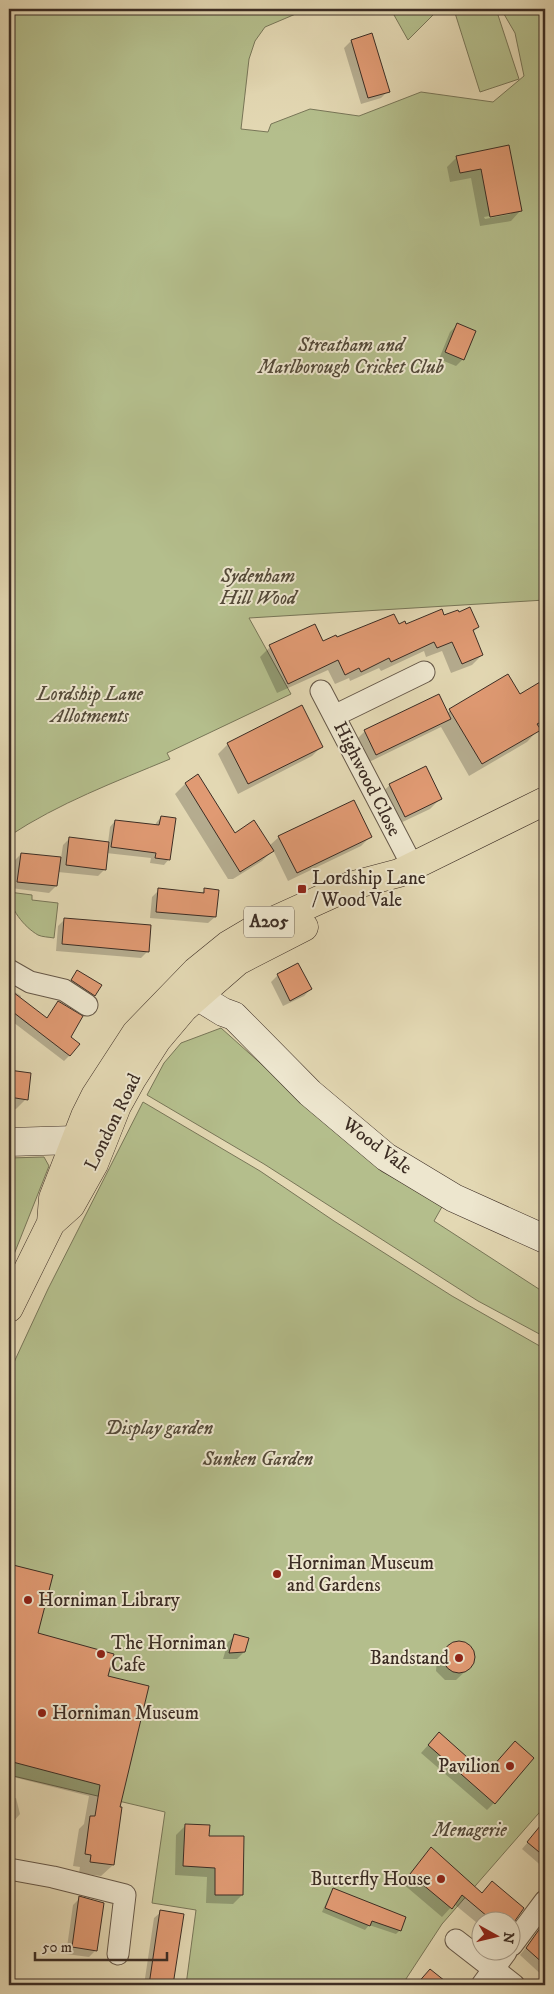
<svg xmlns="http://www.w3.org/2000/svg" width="554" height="1994" font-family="'IM FELL DW Pica',serif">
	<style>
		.green { fill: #b4be8c; stroke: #787658 }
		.shadow { fill: #0003; fill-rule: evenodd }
		.building { fill: #e09a73; stroke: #3c2d24 }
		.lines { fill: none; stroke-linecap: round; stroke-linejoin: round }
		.street-casing { stroke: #665848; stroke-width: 23 }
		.secondary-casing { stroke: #3c2d24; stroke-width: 29 }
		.highway-casing { stroke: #3c2d24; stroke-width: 29 }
		.street { stroke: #ede6ce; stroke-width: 21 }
		.secondary { stroke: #ede6ce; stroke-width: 28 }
		.highway { stroke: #e3d8b3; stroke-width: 28 }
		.poi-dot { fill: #8f2418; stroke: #ede6ce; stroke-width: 2 }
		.labels { text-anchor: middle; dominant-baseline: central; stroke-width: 4; stroke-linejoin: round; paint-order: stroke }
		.shield { fill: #ede6ce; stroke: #716457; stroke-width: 1 }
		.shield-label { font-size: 18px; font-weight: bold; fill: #3c2d24 }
		.park-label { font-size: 19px; font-style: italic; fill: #544a39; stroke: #ede6ce }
		.street-label { font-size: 19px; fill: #3c2d24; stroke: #ede6ce }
		.poi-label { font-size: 19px; fill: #3c2d24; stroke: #ede6ce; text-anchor: start }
	</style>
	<rect width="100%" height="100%" fill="#e3d8b3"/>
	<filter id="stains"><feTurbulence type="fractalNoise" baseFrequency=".004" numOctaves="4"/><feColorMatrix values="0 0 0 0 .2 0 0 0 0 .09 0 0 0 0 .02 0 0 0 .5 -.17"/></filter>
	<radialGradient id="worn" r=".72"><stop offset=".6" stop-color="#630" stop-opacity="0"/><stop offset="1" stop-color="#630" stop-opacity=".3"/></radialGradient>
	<!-- green -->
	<path class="green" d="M9 9H344L305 10 265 27 255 41 249 59 241 129 268 132 271 124 310 109 359 116 421 92 493 102 524 76 515 33 501 9H545V600L249 618 291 694 167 753 170 759C115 782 59 803 9 836Z
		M397 9H448L435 13 408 40 394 15Z
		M468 9H496L519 79 480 92 455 13Z
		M9 892 32 895V900L58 903 54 938C49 937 42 937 38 935 24 927 9 908 9 892Z
		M221 1028 381 1171 443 1205 434 1221 545 1293V1337L478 1301 264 1164 147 1095 164 1063 181 1043Z
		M143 1102 260 1171 334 1221 452 1296 545 1349V1806L442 1924 402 1985H186L196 1910 152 1903 165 1812 9 1775V1373L48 1289Z
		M44 1157 49 1166 9 1267V1158Z"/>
	<!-- shadow -->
	<path class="shadow" d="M371 35 388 91 381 98 361 104 344 48 351 41Z
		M508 147 521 210 511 221 480 226 471 178 450 182 447 167 457 157ZM511 212V214L485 219 484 217Z
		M457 325 463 359 456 366 439 359 450 332Z
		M444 617 478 627 473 632 482 655 472 665 451 673 442 651 426 657 424 651 381 671 379 668 350 681 349 678 335 684 328 670 277 693 260 657 270 647 323 642Z
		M545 681V724L538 728 539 729 527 742 469 776 441 727 365 764 355 741 365 731 447 714 450 710 519 695Z
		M228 744 322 746 312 756 238 794 218 754Z
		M198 776 234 834 269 846 279 837H370L361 846 288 881 273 850 262 861 233 879H228L175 794 185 784Z
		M390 785 440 799 430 809 394 826 379 795Z
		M161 817 169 859 164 865 150 863 151 858 106 853 104 870 98 876 58 872 56 886 49 893 11 888 14 861 21 854 61 858 63 845 69 839 108 843 110 827 115 821 155 826 156 823Z
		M159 890 200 894 205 890 215 917 208 923 150 918 152 897Z
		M65 919 148 951 141 958 56 951 58 926Z
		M75 975 94 995 91 998 69 983Z
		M278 975 311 989 304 996 283 1006 271 982Z
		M9 988 21 996 20 999 69 1037 70 1055 64 1061 9 1019Z
		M9 1072 30 1074 26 1099 16 1109 9 1108Z
		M9 1565 51 1576 37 1634 107 1677 118 1808 113 1865 101 1876 79 1873 80 1867 73 1866 79 1829 84 1824 89 1796 9 1776Z
		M235 1636 244 1652 237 1659H223L228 1642Z
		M452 1643H464L473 1651V1664L456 1680H445L436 1671 437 1660Z
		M431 1742 486 1775 494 1803 487 1810 421 1753Z
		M16 1798 20 1814 14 1821 9 1822V1800Z
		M545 1822V1869L522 1849Z
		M185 1826 208 1837 242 1895 233 1904 206 1903 207 1877 175 1875 176 1835Z
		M431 1849 510 1922H482V1927L454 1904 442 1917 402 1883Z
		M334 1890 400 1930 396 1934 369 1925 365 1930 322 1912 330 1894Z
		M80 1898 96 1950 89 1957 66 1954 73 1905Z
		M161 1912 182 1915 172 1985H144L154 1918Z
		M543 1926 545 1927V1978L520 1955Z
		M454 1981 459 1985H450Z"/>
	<!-- building -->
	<path class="building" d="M372 33 390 92 368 98 351 40Z
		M509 145 522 211 490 217 481 169 460 173 456 156Z
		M457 323 476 331 464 360 445 352Z
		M470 607 479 627 473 630 483 655 462 664 452 642 437 648 434 642 391 662 389 658 361 672 359 668 345 675 338 660 288 684 269 645 315 624 323 641 336 635 337 637 394 614 399 624 405 621 406 624 442 609 444 615 458 610 459 612Z
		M508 674 520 694 545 679V720L537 724 541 730 482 764 449 709Z
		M439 694 451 719 376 755 364 730Z
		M302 705 323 747 248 784 227 743Z
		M426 766 442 799 405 817 389 784Z
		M198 774 235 833 254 820 274 851 240 872 185 783Z
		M354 800 372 837 297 873 278 836Z
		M161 816 176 818 170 860 155 858 156 853 111 847 115 820 159 825Z
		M69 837 109 842 106 870 66 865Z
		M21 853 61 857 57 886 17 882Z
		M158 888 204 893V888L219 890 216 917 156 912Z
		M64 918 151 925 149 952 62 944Z
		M298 963 312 989 290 1001 277 974Z
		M77 970 102 985 95 996 71 980Z
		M9 989 47 1018 58 1001 83 1016 71 1037 80 1044 70 1056 9 1009Z
		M9 1070 31 1073 28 1100 9 1097Z
		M9 1564 53 1575 38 1633 114 1654 108 1676 149 1686 120 1807H122L114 1865 90 1862 91 1855 85 1854 90 1816H95L100 1785 9 1761Z
		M234 1634 249 1638 245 1652 229 1653Z
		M443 1657a16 16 0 1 1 32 0a16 16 0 1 1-32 0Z
		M439 1732 486 1774 515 1741 534 1758 495 1804 428 1745Z
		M545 1820V1857L527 1842Z
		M185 1824 210 1825 209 1836H244L243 1895H215V1868L183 1866Z
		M431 1847 482 1893 492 1881 524 1908 512 1925V1922H494L462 1895 452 1909 410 1874Z
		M333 1888 406 1917 401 1931 372 1921 370 1926 325 1908Z
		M79 1896 104 1903 97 1951 72 1947Z
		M160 1910 184 1914 173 1985H149Z
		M543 1924 545 1926V1965L526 1948Z
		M430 1969 450 1985H416Z"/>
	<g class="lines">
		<!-- street casing -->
		<g class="street-casing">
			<path id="street" d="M321 691 413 867
				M334 716 424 672
				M9 970 30 982 64 990 87 1005
				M9 1869 53 1877 125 1895 118 1954
				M456 1940 514 1985
				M512 1945 545 1901
				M482 1985 506 1952"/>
		</g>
		<!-- secondary casing -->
		<g class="secondary-casing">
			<path id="secondary" d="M197 996 223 1012 234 1016 310 1093 386 1157 454 1198 545 1239
				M9 1142 75 1140 95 1130"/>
		</g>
		<!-- highway casing -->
		<g class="highway-casing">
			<path id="highway" d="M51 1223 71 1205 94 1164 117 1106 132 1079 157 1040 184 1008 238 961 304 927
				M9 1308 51 1223 53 1198 85 1116 95 1096 136 1033 196 971 228 945 255 929 350 886 399 873 545 801"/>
		</g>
		<!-- street -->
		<use href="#street" class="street"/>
		<!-- secondary -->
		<use href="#secondary" class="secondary"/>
		<!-- highway -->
		<use href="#highway" class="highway"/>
	</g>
	<!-- markers -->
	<g class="poi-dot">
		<rect x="297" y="884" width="10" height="10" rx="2.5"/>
		<circle cx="277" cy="1574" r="5"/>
		<circle cx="28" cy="1600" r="5"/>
		<circle cx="101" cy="1654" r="5"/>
		<circle cx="459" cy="1658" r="5"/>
		<circle cx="42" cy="1713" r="5"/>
		<circle cx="510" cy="1766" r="5"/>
		<circle cx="441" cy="1879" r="5"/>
	</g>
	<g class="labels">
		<!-- shield labels -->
		<rect class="shield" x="244" y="906.5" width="50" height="31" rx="4"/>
		<g class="shield-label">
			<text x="269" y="922">A205</text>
		</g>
		<!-- park labels -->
		<g class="park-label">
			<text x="351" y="345">Streatham and<tspan x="351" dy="22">Marlborough Cricket Club</tspan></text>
			<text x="258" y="576">Sydenham<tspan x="258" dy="22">Hill Wood</tspan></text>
			<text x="90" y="694">Lordship Lane<tspan x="90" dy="22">Allotments</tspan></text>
			<text x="159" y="1428">Display garden</text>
			<text x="258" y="1459">Sunken Garden</text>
			<text x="470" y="1830">Menagerie</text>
		</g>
		<!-- street labels -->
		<g class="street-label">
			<text transform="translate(367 779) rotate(63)">Highwood Close</text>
			<text transform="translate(113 1122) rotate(-64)">London Road</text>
			<text transform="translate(377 1146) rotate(37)">Wood Vale</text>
		</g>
		<!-- poi labels -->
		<g class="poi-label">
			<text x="312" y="878">Lordship Lane<tspan x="312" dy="22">/ Wood Vale</tspan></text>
			<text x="287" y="1563">Horniman Museum<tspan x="287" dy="22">and Gardens</tspan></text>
			<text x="38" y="1600">Horniman Library</text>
			<text x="111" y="1643">The Horniman<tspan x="111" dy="22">Cafe</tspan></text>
			<text x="449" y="1658" text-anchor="end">Bandstand</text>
			<text x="52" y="1713">Horniman Museum</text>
			<text x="500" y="1766" text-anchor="end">Pavilion</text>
			<text x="431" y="1879" text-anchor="end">Butterfly House</text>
		</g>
	</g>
	<!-- margin -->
	<rect width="554" height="1994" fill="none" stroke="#e3d8b3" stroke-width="30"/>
	<rect x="10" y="10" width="534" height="1974" fill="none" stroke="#3c2d24" stroke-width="2.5"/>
	<rect x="15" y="15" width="524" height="1964" fill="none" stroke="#3c2d24"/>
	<!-- north arrow -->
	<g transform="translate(496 1936) rotate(98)"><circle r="24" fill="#ede6ce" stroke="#a69c8a"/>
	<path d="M0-4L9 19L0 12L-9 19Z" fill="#8f2418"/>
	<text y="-8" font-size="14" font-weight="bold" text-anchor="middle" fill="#3c2d24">N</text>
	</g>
	<!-- scale -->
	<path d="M35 1952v8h132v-8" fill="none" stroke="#3c2d24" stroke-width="2.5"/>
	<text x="42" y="1952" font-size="15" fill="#3c2d24" stroke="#ede6ce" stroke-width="4" paint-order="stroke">50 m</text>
	<rect width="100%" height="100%" filter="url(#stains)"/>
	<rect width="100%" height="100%" fill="url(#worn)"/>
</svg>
